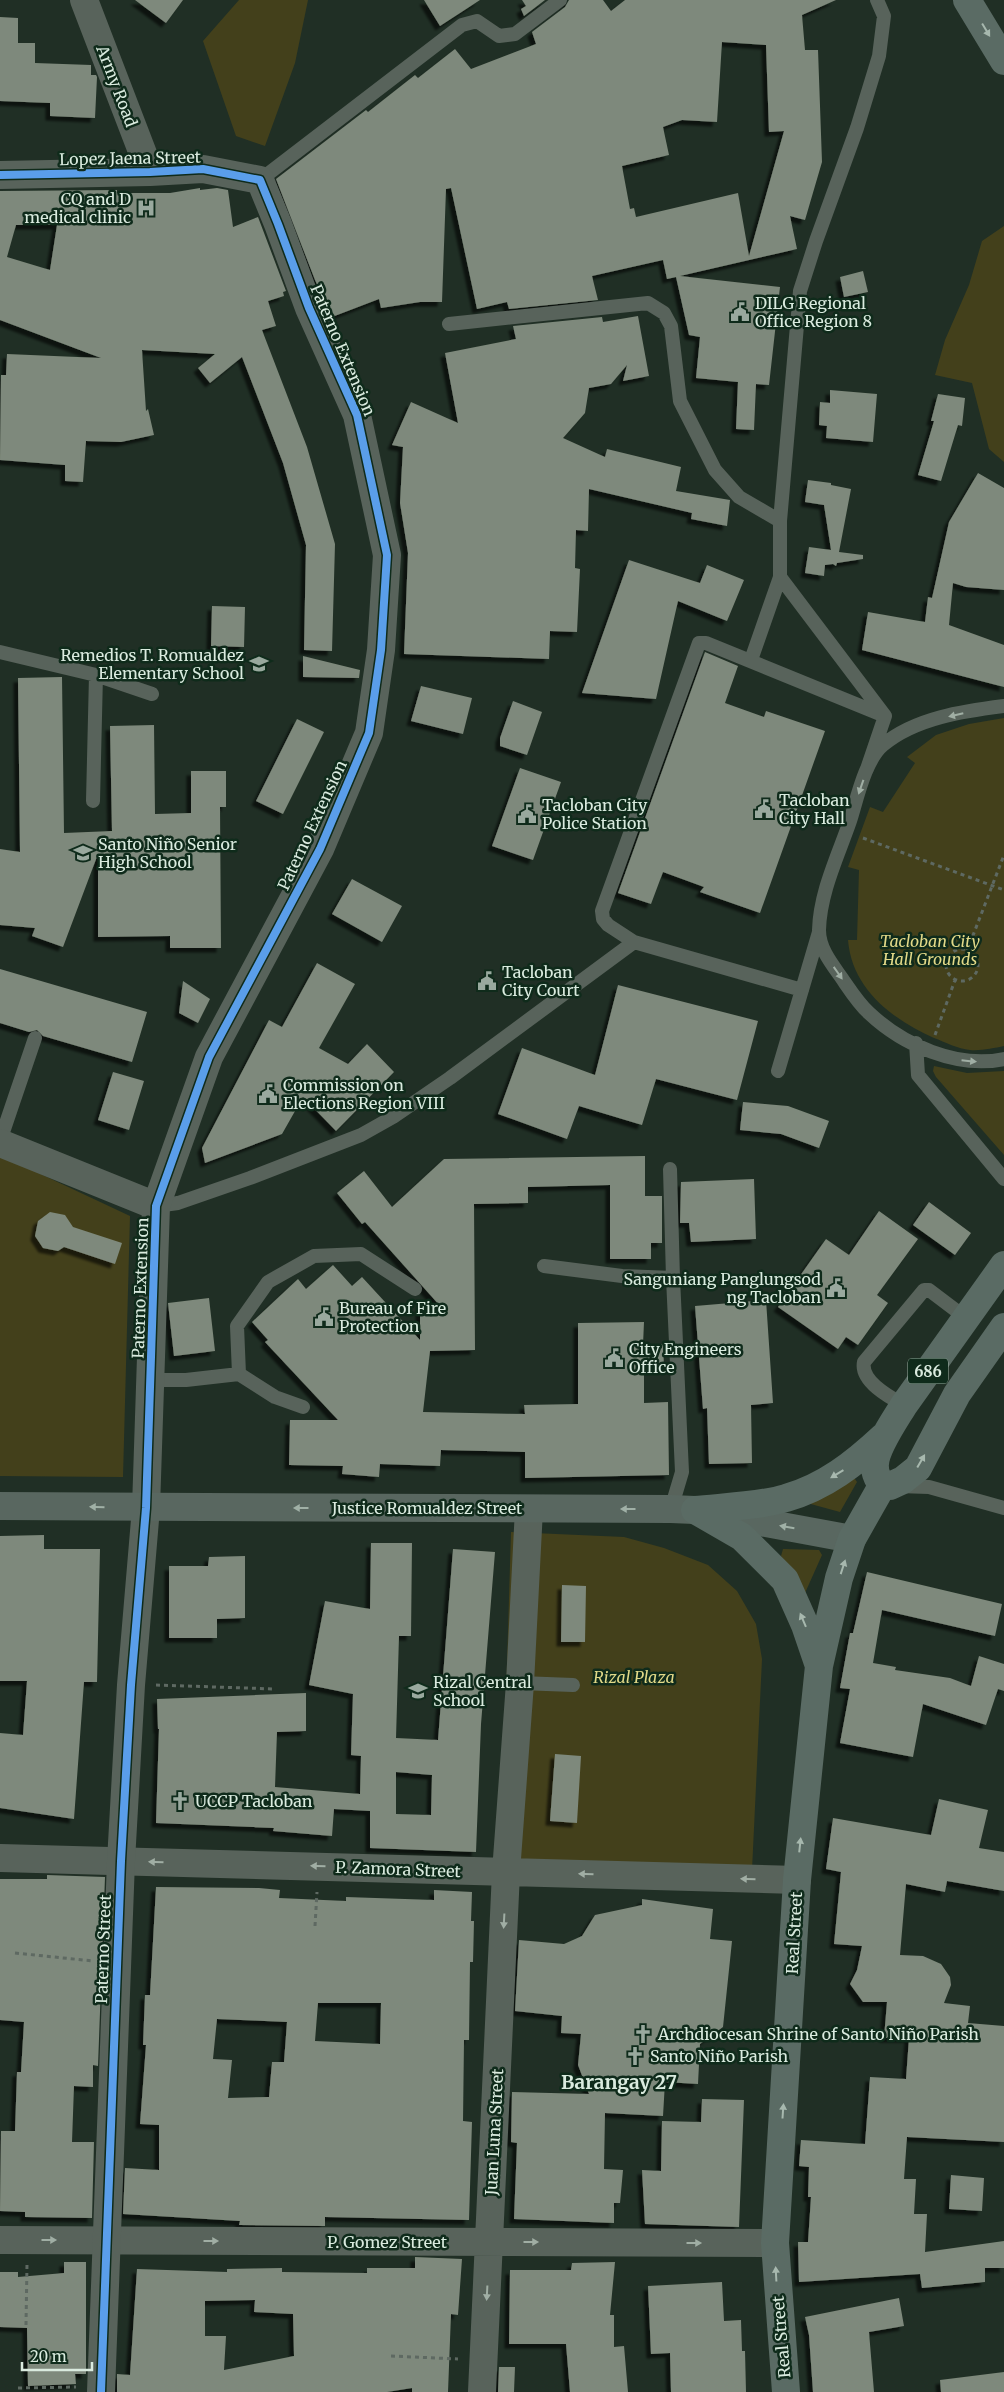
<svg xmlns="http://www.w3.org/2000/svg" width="1004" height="2392" font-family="Merriweather,serif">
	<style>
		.green { fill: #43401b }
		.building { fill: #7e897b; fill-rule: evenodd; filter: url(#shadow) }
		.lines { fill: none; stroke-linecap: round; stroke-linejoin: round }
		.path { stroke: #5e6962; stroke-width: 3; stroke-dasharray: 4 4; stroke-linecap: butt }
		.service { stroke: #58635b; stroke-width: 14 }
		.minor { stroke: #58635b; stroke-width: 28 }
		.tertiary { stroke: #58635b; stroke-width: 28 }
		.secondary { stroke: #596760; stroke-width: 28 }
		.primary { stroke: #5a6b64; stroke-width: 28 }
		.cycleway-casing { stroke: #0f2b1b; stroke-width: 11 }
		.cycleway { stroke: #5a9eea; stroke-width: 8 }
		.oneway { fill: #a7b8ae }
		.oneway2 { fill: #a0aea4 }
		.oneway3 { fill: #a0b0a6 }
		.labels { text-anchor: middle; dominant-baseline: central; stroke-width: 5; stroke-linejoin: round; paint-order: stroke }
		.shield { fill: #0f2b1b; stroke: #9db1a4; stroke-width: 1 }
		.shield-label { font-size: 15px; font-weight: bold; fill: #daebdf }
		.street-label { font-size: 16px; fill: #daebdf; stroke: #0f2b1b }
		.poi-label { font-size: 16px; fill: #daebdf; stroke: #0f2b1b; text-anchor: start }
		.park-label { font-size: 16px; font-style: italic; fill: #e2d988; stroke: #0f2b1b }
		.quarter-label { font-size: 19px; font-weight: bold; fill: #daebdf; stroke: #0f2b1b }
	</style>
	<defs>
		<filter id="shadow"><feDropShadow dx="-4.5" dy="4.5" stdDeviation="1" flood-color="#0009"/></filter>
	</defs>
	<rect width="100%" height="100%" fill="#202f25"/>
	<!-- green -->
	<path class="green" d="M239 0H308L295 63 265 146 236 136 203 41Z
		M1004 226V462L989 449 972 383 935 375 945 340 969 285 982 241Z
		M1004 718V1046C994 1048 981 1051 970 1050 958 1049 945 1042 934 1038 892 1019 852 989 848 940H857L859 870 848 867 870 807 883 812 915 763 907 757 936 735 969 724Z
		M934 1066 967 1073 1004 1071V1155L936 1077 933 1071Z
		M0 1155 130 1216 123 1477 0 1476Z
		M853 1476 857 1482 840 1512 807 1503Z
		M511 1532 624 1537 664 1548 708 1565 737 1591 756 1624 762 1659 752 1870 501 1861Z
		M783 1549 819 1550 822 1555 805 1593 781 1556Z"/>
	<!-- building -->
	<path class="building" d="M135 0H183L166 23Z
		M424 0H480L440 26Z
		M522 0H545L524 16 521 9 526 6Z
		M569 0H603L611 11 625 0H836L802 15 805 50H818L822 162 805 220 790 216 797 249 680 276 780 287 769 385 756 384 754 430 736 429 738 382 696 378 700 337 689 335 676 277 667 279 663 260 592 276 598 300 509 309 507 302 477 309 451 188 446 189 442 302H420L381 308 379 299 332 317 315 280 276 179 366 110 368 112 415 75 418 78 455 49 471 69 536 44 532 32 565 7ZM722 42 766 45 769 132 784 131 749 256 738 193 636 217 634 208 630 209 622 166 669 155 663 127 682 120 717 122Z
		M0 17 18 18V43H35V63L91 65V75H96L97 77 95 118 50 116V103L0 101Z
		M200 188V190L217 188 228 190 233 227 258 217 286 291 283 292 284 296 268 301 276 326 262 330 307 447 335 544 332 651 304 650 306 545 283 463 242 357 210 383 198 368 215 354 142 350 146 411 148 409 154 435 121 442 86 441 83 482 65 481V465L0 460 1 375H6L7 354 101 358 0 320V191L117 190V193H170ZM16 225H57L50 270 7 257Z
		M863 271 868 292 844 297 840 277Z
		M638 316 649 376 623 381 627 365 611 384 589 388 585 413 563 438 605 457 607 449 681 467 676 491 730 500 727 526 691 519 692 513 589 489 588 531 576 530 575 568 580 569 577 632 550 631 549 659 404 654 408 553 400 503 403 447 392 445 411 402 458 423 445 353 516 339 513 326 602 317 603 322Z
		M830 390 877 394 873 442 826 438 827 426 819 425 820 402 830 403Z
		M938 394 965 398 962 426 958 425 941 481 918 475 934 421H931Z
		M978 473 1004 488V590L966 587 953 583 949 625 1004 645V687L862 650 868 612 925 622 928 597 932 598 949 522Z
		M808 480 831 483V485L851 489 839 552 863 555V559L837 563 836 566 833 564 825 565 824 576 805 573 809 547 831 550 824 505 805 502Z
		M629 560 700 583 707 565 744 580 727 621 678 601 656 699 582 693Z
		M212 606 245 607 244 647 211 646Z
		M705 652 738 666 725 703 764 717 766 711 825 731 760 913 700 892 704 887 663 872 651 904 618 893Z
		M303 656 360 670 359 678 303 677Z
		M62 677 64 833 112 831 110 726 154 725 155 814 191 813V771H226V807H220L221 948H170V936L98 937V854L63 947 32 936 35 928 0 925V849L20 852 18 678Z
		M421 686 472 698 463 734 411 721Z
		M513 701 542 712 527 755 500 746V738Z
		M297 719 324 732 283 814 256 801Z
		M520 768 561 782 533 860 492 846Z
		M352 879 402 906 382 942 332 914Z
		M317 963 355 984 319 1048 348 1064 367 1044 394 1072 336 1131 303 1097 282 1134 205 1163 202 1148 269 1020 282 1027Z
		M0 969 147 1012 132 1062 43 1036 37 1030 29 1032 0 1023Z
		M183 981 210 999 198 1023 179 1013Z
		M618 985 758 1021 737 1100 656 1079 642 1125 579 1106 567 1139 498 1114 522 1048 595 1075Z
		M113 1072 144 1081 129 1130 98 1120Z
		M743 1102 788 1106 829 1121 819 1148 781 1134 740 1130Z
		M645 1156V1196H662V1243H651V1259H610V1185L528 1187V1203L474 1204 475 1350 430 1351 423 1412 525 1414 524 1405 578 1404V1323L644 1322 643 1345 663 1344 664 1366H644V1403L668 1402 669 1475 525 1478V1452L441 1450 440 1466 380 1464 379 1477 342 1474 343 1466 289 1465 290 1420H338L265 1342 268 1340 252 1322 298 1279 306 1289 333 1265 352 1286 362 1277 420 1340V1307H441L365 1222 362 1224 337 1193 364 1171 392 1207 444 1159Z
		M754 1179 756 1239 691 1242 689 1223H680L681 1182Z
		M929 1202 971 1233 955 1255 913 1225Z
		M879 1211 918 1239 877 1295 888 1303 858 1345 846 1337 838 1349 778 1307 826 1239 849 1255Z
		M50 1212 65 1215 73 1227 122 1243 115 1264 64 1247 58 1251 43 1248 35 1236 38 1221Z
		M209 1298 215 1351 174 1356 168 1303Z
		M766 1300 773 1403 751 1405 752 1463 709 1464 707 1408 703 1409 695 1306Z
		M44 1535V1549H100L97 1682H84L74 1819 0 1808V1733L23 1735 27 1681H0V1536Z
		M371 1543H412L411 1636H399L396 1738 438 1740 453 1549 495 1552 481 1724 476 1852 370 1848V1811L334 1809 332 1836 273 1831 274 1828 156 1823 159 1729H158L157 1699 306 1693V1731L277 1732 275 1787 360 1794 361 1756 351 1755 353 1694 309 1685 325 1601 370 1609ZM396 1772 432 1775 431 1815 396 1814Z
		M245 1556V1618L217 1619V1638H169V1566H208L209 1557Z
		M867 1572 1002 1604 995 1636 882 1610 873 1663 896 1667 895 1670 950 1678 971 1686 979 1656 1004 1664V1691L998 1689 986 1725 923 1704 913 1757 840 1743 850 1689 840 1688 850 1633H853Z
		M562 1585 586 1586 585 1642H561Z
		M555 1754 581 1756 577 1823 550 1821Z
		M939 1799 988 1810 979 1848 1004 1852V1891L947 1881 945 1892 906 1884 900 1955 923 1956 941 1964 950 1977 951 1985 944 2003 970 2006 968 2023 1004 2026V2142L907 2137 904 2179H916L914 2214H927L925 2252 1004 2241V2268H985V2282L922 2288 920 2274 799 2282 798 2242H808L811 2197H808L809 2167 799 2166 801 2140 865 2144 870 2077 906 2079 909 2038H884L887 2002H863L850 1984 857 1970 862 1946 834 1944 841 1872 826 1869 833 1818 931 1835Z
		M47 1875 105 1877 98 2066 93 2065V2087L74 2086 72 2142H94L92 2218 25 2217V2212L0 2211 1 2131H15L17 2072H21L24 2022 0 2020V1879H47Z
		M156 1887 259 1888 280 1890 279 1898 346 1901V1897L434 1900V1890L472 1892 471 1921H474L473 1962H470L469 2040H464L463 2121 472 2122 469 2220 325 2217V2226L239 2225 240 2221 123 2214 125 2168 159 2170V2125L140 2124 146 2045H143L145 1995H150ZM318 2003H381L380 2044 315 2041ZM217 2019 287 2022 284 2062H272L269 2097 228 2098 232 2060 213 2059Z
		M642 1899 713 1909 710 1939 732 1941 723 2027 700 2044 698 2084 665 2082 663 2116 605 2113 604 2169 623 2170 620 2203H614V2223L514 2219 517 2143 511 2142 512 2092 589 2094 578 2065 581 2034 561 2033 562 2016 515 2011 519 1940 564 1944 582 1936 595 1915 642 1905Z
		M702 2099 744 2100 739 2227 645 2224 642 2170 661 2171 662 2121 701 2122Z
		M951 2175 984 2178 982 2211 949 2209Z
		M415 2257 462 2259 458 2315 451 2314 448 2392H412V2388L387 2392H117V2374L130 2375 137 2269 227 2272V2269L282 2268V2272L367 2273V2268H415ZM255 2300 254 2312 293 2314 294 2356 224 2370 226 2336H205V2301Z
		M64 2262H86V2374H75L76 2384 28 2386 27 2328 0 2327V2272H18V2277L64 2273Z
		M615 2262 610 2315H614V2347L624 2346 628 2392H570L566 2344H509L510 2270H571L572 2263Z
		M722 2282 724 2321 741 2320 742 2351H745L746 2392H671L670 2353 651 2354 648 2286Z
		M899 2298 904 2326 869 2332 874 2392H813L809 2335 805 2317Z
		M499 2367H515L514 2392H498Z
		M1004 2372V2392H941L940 2380Z"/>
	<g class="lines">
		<!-- path -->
		<path class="path" d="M863 838 1004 890
			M946 965a16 16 0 1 1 32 0a16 16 0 1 1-32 0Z
			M967 951 1004 855
			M935 1035 955 980
			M156 1685 275 1689
			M315 1926 317 1892
			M15 1953 93 1961
			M26 2325 27 2264
			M391 2356 458 2359
			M18 2388 76 2387"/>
		<!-- service -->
		<path class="service" d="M260 180 462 25 477 21 499 36 515 34 560 0
			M449 324 648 303 664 313 671 326 680 401 715 470 739 497 780 521
			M780 577 885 716
			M0 652 96 675 152 694
			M751 660 780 577V521L800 291 816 241 857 128 879 56 884 16 877 0
			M1004 706C964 711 915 718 883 745 865 760 857 799 850 821 838 856 820 892 819 930 819 948 831 963 841 977 850 990 858 1003 869 1013 903 1045 957 1069 1004 1059
			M93 801 96 675
			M802 990 634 942 608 925 603 919 602 911 699 643H706L885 716 867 769
			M916 1043 918 1075 1004 1179
			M778 1071 819 932
			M0 1141 35 1038
			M670 1169 673 1278
			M156 1206 178 1203 250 1178 361 1135 393 1117 450 1078 634 942
			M544 1266 622 1276 673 1278 682 1472 671 1509
			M239 1374 275 1397 303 1407
			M151 1380H186L239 1374 237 1326 268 1282 314 1256 361 1254 415 1289
			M904 1405C889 1397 860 1381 864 1362L924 1290H929L966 1318
			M898 1486 929 1487 1004 1508
			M520 1683 573 1685"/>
		<!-- minor -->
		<path class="minor" d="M84 0 150 172
			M0 175 150 172 203 169 260 180 278 224 309 308 357 415 387 555 381 650 369 733 320 849 209 1057 156 1206 146 1508
			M0 1143 156 1206
			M0 1858 797 1880
			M0 2240 775 2243
			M482 2392 506 1872 520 1683 529 1509"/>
		<!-- tertiary -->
		<path class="tertiary" d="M101 2392 121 1861 131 1685 146 1508"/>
		<!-- secondary -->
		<path class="secondary" d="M0 1506 671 1509 695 1510 852 1539"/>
		<!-- primary -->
		<path class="primary" d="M967 0 1004 61
			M882 1486C879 1480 875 1475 875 1468 873 1451 895 1420 904 1405L1004 1265
			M882 1486H890L903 1480 918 1468 957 1394 1004 1327
			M695 1510C722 1507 761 1506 786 1498 825 1487 855 1463 883 1437
			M695 1510 742 1537 785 1580 805 1625 819 1666
			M786 2392 775 2243 797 1880 819 1666 839 1578 852 1539 882 1486"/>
		<!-- cycleway casing -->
		<g class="cycleway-casing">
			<path id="cycleway" d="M0 175 150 172 203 169 260 180 278 224 309 308 357 415 387 555 381 650 369 733 320 849 209 1057 156 1206 146 1508 131 1685 121 1861 101 2392"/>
		</g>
		<!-- cycleway -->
		<use href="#cycleway" class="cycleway"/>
	</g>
	<!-- one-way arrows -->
	<defs><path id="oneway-solid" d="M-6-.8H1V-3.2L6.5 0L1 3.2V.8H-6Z" transform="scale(1.25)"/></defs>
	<g class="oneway">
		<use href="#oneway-solid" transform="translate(986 30) rotate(59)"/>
		<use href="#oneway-solid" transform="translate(921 1461) rotate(-60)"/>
		<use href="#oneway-solid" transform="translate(837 1474) rotate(149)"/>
		<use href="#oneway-solid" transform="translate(843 1567) rotate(-72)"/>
		<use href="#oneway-solid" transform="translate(803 1620) rotate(-113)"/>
		<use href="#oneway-solid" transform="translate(800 1845) rotate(-84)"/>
		<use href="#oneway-solid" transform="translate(783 2111) rotate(-86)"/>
		<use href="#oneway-solid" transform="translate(776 2274) rotate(-93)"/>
	</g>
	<g class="oneway2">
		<use href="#oneway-solid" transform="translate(956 715) rotate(167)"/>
		<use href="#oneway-solid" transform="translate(861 787) rotate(109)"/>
		<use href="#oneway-solid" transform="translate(838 973) rotate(55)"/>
		<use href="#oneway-solid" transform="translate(969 1061) rotate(6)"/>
		<use href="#oneway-solid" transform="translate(156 1862) rotate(-178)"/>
		<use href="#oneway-solid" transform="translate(318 1866) rotate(-178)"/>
		<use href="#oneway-solid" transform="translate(586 1874) rotate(-178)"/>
		<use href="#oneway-solid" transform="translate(748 1879) rotate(-178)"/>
		<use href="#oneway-solid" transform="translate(504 1921) rotate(93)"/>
		<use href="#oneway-solid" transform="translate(49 2240)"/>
		<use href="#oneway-solid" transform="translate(211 2241)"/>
		<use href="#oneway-solid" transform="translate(531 2242)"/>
		<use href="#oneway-solid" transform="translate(694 2243)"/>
		<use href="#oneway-solid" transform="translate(487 2293) rotate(93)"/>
	</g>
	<g class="oneway3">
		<use href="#oneway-solid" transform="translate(97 1507) rotate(-179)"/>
		<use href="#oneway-solid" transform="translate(301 1508) rotate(-180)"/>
		<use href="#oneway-solid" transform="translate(628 1509) rotate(-180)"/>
		<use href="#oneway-solid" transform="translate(787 1527) rotate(-170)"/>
	</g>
	<!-- icons -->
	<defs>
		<g id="hospital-bare" transform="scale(1.5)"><path d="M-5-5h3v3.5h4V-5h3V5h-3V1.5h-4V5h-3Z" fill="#99a99e" stroke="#0f2b1b" stroke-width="2.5" paint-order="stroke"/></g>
		<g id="civic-bare" transform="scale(1.5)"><path d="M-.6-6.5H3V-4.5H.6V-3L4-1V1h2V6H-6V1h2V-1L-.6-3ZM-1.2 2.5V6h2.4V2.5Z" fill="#99a99e" stroke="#0f2b1b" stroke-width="2.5" paint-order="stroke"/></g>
		<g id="school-bare" transform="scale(1.5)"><path d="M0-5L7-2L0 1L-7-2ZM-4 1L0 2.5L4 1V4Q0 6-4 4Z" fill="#99a99e" stroke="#0f2b1b" stroke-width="2.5" paint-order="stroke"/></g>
		<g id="church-bare" transform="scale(1.5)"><path d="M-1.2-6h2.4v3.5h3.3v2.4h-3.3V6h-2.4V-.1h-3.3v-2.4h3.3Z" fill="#99a99e" stroke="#0f2b1b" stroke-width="2.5" paint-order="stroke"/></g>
	</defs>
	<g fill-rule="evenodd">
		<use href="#hospital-bare" x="146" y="208"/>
		<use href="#civic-bare" x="740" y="312"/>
		<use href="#school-bare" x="259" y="664"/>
		<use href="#civic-bare" x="764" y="809"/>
		<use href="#civic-bare" x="527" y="814"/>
		<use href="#school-bare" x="83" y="853"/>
		<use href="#civic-bare" x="487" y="981"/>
		<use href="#civic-bare" x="268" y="1094"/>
		<use href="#civic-bare" x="836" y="1288"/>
		<use href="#civic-bare" x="324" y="1317"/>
		<use href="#civic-bare" x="614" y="1358"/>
		<use href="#school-bare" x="418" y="1691"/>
		<use href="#church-bare" x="180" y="1801"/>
		<use href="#church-bare" x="643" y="2034"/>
		<use href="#church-bare" x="635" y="2056"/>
	</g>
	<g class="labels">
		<!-- shield labels -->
		<rect class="shield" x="908" y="1358.5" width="40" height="25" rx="4"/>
		<g class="shield-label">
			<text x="928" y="1371">686</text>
		</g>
		<!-- street labels -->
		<g class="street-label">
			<text transform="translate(117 86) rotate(69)">Army Road</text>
			<text transform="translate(130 158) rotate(-1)">Lopez Jaena Street</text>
			<text transform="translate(343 350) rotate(67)">Paterno Extension</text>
			<text transform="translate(312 825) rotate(-65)">Paterno Extension</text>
			<text transform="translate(140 1288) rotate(-88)">Paterno Extension</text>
			<text x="427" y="1508">Justice Romualdez Street</text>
			<text transform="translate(398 1869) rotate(2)">P. Zamora Street</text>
			<text transform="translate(794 1933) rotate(-87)">Real Street</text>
			<text transform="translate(103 1949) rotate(-88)">Paterno Street</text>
			<text transform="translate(494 2132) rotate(-87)">Juan Luna Street</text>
			<text x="387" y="2242">P. Gomez Street</text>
			<text transform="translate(781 2337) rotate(-95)">Real Street</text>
		</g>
		<!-- poi labels -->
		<g class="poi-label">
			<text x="131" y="199" text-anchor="end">CQ and D<tspan x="131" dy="18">medical clinic</tspan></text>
			<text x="755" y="303">DILG Regional<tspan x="755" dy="18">Office Region 8</tspan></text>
			<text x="244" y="655" text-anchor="end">Remedios T. Romualdez<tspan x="244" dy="18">Elementary School</tspan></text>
			<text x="779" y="800">Tacloban<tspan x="779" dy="18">City Hall</tspan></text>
			<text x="542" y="805">Tacloban City<tspan x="542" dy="18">Police Station</tspan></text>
			<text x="98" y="844">Santo Niño Senior<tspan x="98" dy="18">High School</tspan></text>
			<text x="502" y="972">Tacloban<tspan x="502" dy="18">City Court</tspan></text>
			<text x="283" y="1085">Commission on<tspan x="283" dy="18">Elections Region VIII</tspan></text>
			<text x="821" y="1279" text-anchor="end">Sanguniang Panglungsod<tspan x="821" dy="18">ng Tacloban</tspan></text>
			<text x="339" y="1308">Bureau of Fire<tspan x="339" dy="18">Protection</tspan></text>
			<text x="629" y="1349">City Engineers<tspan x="629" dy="18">Office</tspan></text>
			<text x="433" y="1682">Rizal Central<tspan x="433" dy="18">School</tspan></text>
			<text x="195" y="1801">UCCP Tacloban</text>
			<text x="658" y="2034">Archdiocesan Shrine of Santo Niño Parish</text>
			<text x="650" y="2056">Santo Niño Parish</text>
		</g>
		<!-- park labels -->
		<g class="park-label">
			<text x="930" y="941">Tacloban City<tspan x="930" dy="18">Hall Grounds</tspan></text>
			<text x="634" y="1677">Rizal Plaza</text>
		</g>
		<!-- quarter labels -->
		<g class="quarter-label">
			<text x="619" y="2082">Barangay 27</text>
		</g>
	</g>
	<!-- scale -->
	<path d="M22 2362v8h70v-8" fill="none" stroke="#daebdf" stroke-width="2.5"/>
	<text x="30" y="2362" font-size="15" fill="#daebdf" stroke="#0f2b1b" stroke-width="4" paint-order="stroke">20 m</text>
</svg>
